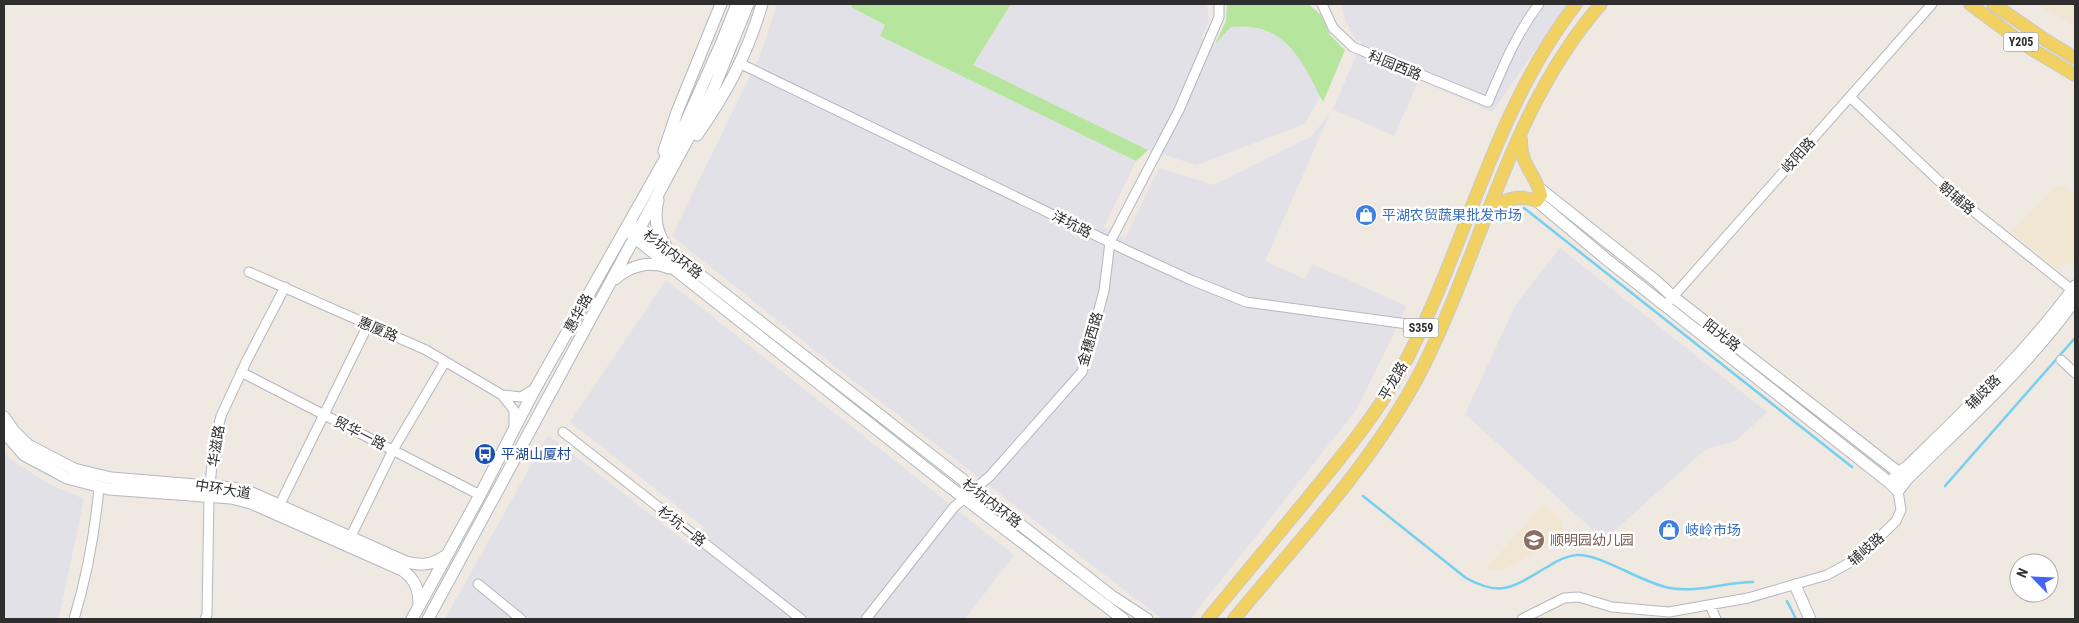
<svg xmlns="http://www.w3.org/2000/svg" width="2079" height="623" font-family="'Roboto Condensed','Noto Sans SC',sans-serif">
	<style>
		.industrial { fill: #e3e1e8 }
		.education { fill: #f0e6d1 }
		.green { fill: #b6e59e }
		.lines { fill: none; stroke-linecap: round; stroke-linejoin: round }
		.stream { stroke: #75cff0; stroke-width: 2.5 }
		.street-casing { stroke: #b4b7c1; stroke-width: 11 }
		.secondary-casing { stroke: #b4b7c1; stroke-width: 13 }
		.primary-casing { stroke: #c9c9c9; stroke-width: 14 }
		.street { stroke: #fff; stroke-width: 9 }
		.secondary { stroke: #fff; stroke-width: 11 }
		.primary { stroke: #f2d163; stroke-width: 12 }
		.labels { text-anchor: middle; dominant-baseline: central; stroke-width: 5; stroke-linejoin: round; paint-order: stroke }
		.shield { fill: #fff; stroke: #6d6d6d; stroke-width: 1 }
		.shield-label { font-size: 12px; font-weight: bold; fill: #2e2e2e }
		.street-label { font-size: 14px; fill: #2e2e2e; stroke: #fff }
		.shop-label { font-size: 14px; fill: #366cbe; stroke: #fff; text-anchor: start }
		.transit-label { font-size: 14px; fill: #164399; stroke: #fff; text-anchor: start }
		.education-label { font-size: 14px; fill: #785e54; stroke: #fff; text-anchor: start }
	</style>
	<rect width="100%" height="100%" fill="#efe9e1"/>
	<!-- industrial -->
	<path class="industrial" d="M777 4H852L851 7 885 25 880 36 1136 161 1104 227 1125 238 1159 168 1214 185 1312 136 1333 109 1362 42 1355 39 1345 20 1342 4H1568L1492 112 1419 80 1394 136 1332 109 1265 261 1305 279 1312 264 1407 306 1357 409 1190 619H1162L832 364 672 236 761 53Z
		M1011 4H1207L1209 20 1201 38 1215 44 1231 27 1247 25 1279 36 1298 47 1322 94 1304 124 1197 165 1148 150 973 65Z
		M1560 248 1767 412 1736 441 1706 449 1604 540 1465 414 1516 304Z
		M666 280 1014 555 965 619H445L548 435 691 546 705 528 570 422Z
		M4 452 11 460 47 483 84 499 60 613 56 619H4Z"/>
	<!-- education -->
	<path class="education" d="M2035 4H2075V26Z
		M2057 185 2075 193V261L2056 268 2012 231Z
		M1544 503 1563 522 1560 537 1554 543 1505 569 1485 570Z"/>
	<!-- green -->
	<path class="green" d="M852 4H1011L973 65 1148 150 1136 161 880 36 885 25 851 7Z
		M1227 4H1308L1321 15 1330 35 1345 50 1323 102C1302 61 1286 21 1231 27L1215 44 1226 21Z"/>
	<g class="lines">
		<!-- stream -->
		<path class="stream" d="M1524 208 1852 467
			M1945 486 2075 338
			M1363 496 1466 578C1504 599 1515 585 1549 566 1558 560 1566 556 1577 555 1602 554 1641 583 1670 588 1698 593 1725 582 1753 582
			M1787 601 1796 619"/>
		<!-- street casing -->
		<g class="street-casing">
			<path id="street" d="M1322 4 1333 28 1353 47 1488 102C1503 67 1516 34 1539 4
				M741 64 1130 252 1191 280 1246 302 1422 326
				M1850 97 1957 198 2072 290
				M249 272 426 350 502 395 514 410V427
				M1670 300 1932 4
				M2061 360 2075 373
				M241 372 480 495
				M502 395 521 397 534 389
				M563 432 801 619
				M280 504 368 325
				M351 536 393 450 445 362
				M478 584 521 619
				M1710 605 1716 619
				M74 619C87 576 95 532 99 487
				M205 619 207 615 209 496 214 444 221 416 247 360 285 287
				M866 619 954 507 990 476 1082 372 1104 291 1110 242 1179 110 1219 17V4
				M1522 619 1564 598 1579 597 1612 607 1669 612 1748 598 1827 575 1858 558 1896 521 1901 510 1898 491"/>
		</g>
		<!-- secondary casing -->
		<g class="secondary-casing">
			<path id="secondary" d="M697 135C727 92 747 55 762 4
				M664 151 677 112 721 4
				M1539 188 1656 281 1672 296 1903 476
				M658 200C654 216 656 232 666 246
				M1537 201 1606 259 1890 483
				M635 227 640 228 1113 597 1147 619
				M630 232 635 238 951 488 1123 619
				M615 279C629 266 650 260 669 268
				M2075 286C2026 353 1966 409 1907 467L1899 472 1890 483 1898 491 1907 479C1965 422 2027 367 2075 300
				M4 417 13 430 28 445 74 469 111 478 233 488 252 493 406 562C421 566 432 565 445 556
				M4 432 24 455 67 478 109 489 231 498 251 503 402 570C415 579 419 589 419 605
				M1795 585 1810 619
				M412 619 480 495 535 389 686 122 721 44 737 4
				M428 619 695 126 714 88 748 4"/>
		</g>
		<!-- primary casing -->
		<g class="primary-casing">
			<path id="primary" d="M1970 4 2025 45 2075 75
				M1993 4 2047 41 2075 58
				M1489 214C1502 199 1518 194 1537 201L1541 195C1535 173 1520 165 1521 139
				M1208 619C1241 579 1274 539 1307 499 1341 457 1376 416 1402 368 1466 249 1492 112 1576 4
				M1234 619C1300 539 1374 462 1422 369 1483 248 1510 108 1601 4"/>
		</g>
		<!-- street -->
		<use href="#street" class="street"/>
		<!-- secondary -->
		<use href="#secondary" class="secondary"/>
		<!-- primary -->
		<use href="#primary" class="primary"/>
	</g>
	<!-- icons -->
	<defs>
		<g id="shop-disc" transform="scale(1.125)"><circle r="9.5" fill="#3f7fe0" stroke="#fff"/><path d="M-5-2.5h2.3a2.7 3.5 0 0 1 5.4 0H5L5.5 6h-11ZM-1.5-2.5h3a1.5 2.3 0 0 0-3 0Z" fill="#fff"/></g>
		<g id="bus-disc" transform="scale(1.125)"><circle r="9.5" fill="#1a4fb4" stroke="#fff"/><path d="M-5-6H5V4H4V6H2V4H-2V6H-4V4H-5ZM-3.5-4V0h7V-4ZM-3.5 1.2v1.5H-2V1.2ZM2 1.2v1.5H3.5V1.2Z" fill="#fff"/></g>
		<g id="school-disc" transform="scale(1.125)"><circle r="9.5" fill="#8d6e63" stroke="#fff"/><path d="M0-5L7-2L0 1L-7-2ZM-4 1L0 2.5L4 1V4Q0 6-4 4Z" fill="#fff"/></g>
	</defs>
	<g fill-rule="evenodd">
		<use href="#shop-disc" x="1366" y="215"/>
		<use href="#bus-disc" x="485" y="454"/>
		<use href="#shop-disc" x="1669" y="530"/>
		<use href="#school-disc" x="1534" y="540"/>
	</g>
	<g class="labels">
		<!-- shield labels -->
		<g class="shield">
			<rect x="2003.5" y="32.5" width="35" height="19" rx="4"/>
			<rect x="1403.5" y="318.5" width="35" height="19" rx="4"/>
		</g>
		<g class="shield-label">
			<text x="2021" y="42">Y205</text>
			<text x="1421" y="328">S359</text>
		</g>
		<!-- street labels -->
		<g class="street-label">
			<text transform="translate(1395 65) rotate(22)">科园西路</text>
			<text transform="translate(1798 155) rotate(-48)">岐阳路</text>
			<text transform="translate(1957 198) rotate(41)">朝辅路</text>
			<text transform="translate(1072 224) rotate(27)">洋坑路</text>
			<text transform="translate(673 254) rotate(38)">杉坑内环路</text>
			<text transform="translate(578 313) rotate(-61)">惠华路</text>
			<text transform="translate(378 329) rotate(23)">惠厦路</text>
			<text transform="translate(1722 335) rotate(38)">阳光路</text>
			<text transform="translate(1090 339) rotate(-74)">金穗西路</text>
			<text transform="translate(1393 381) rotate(-60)">平龙路</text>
			<text transform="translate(1983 392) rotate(-45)">辅歧路</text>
			<text transform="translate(360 433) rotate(27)">贸华一路</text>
			<text transform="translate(216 446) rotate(-81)">华滋路</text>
			<text transform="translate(223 489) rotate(9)">中环大道</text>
			<text transform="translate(992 503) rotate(38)">杉坑内环路</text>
			<text transform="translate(682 526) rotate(38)">杉坑一路</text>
			<text transform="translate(1866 549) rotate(-41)">辅岐路</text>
		</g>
		<!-- shop labels -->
		<g class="shop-label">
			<text x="1382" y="215">平湖农贸蔬果批发市场</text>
			<text x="1685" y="530">岐岭市场</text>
		</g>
		<!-- transit labels -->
		<g class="transit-label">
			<text x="501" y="454">平湖山厦村</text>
		</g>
		<!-- education labels -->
		<g class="education-label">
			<text x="1550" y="540">顺明园幼儿园</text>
		</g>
	</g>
	<!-- border -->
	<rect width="2079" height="623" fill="none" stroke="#2e2e2e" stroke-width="10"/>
	<!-- north arrow -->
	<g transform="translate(2034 578) rotate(294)"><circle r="24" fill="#ffffff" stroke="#ababab"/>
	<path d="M0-4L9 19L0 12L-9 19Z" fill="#4264fb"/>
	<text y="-8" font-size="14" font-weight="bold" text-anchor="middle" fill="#2e2e2e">N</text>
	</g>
</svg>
